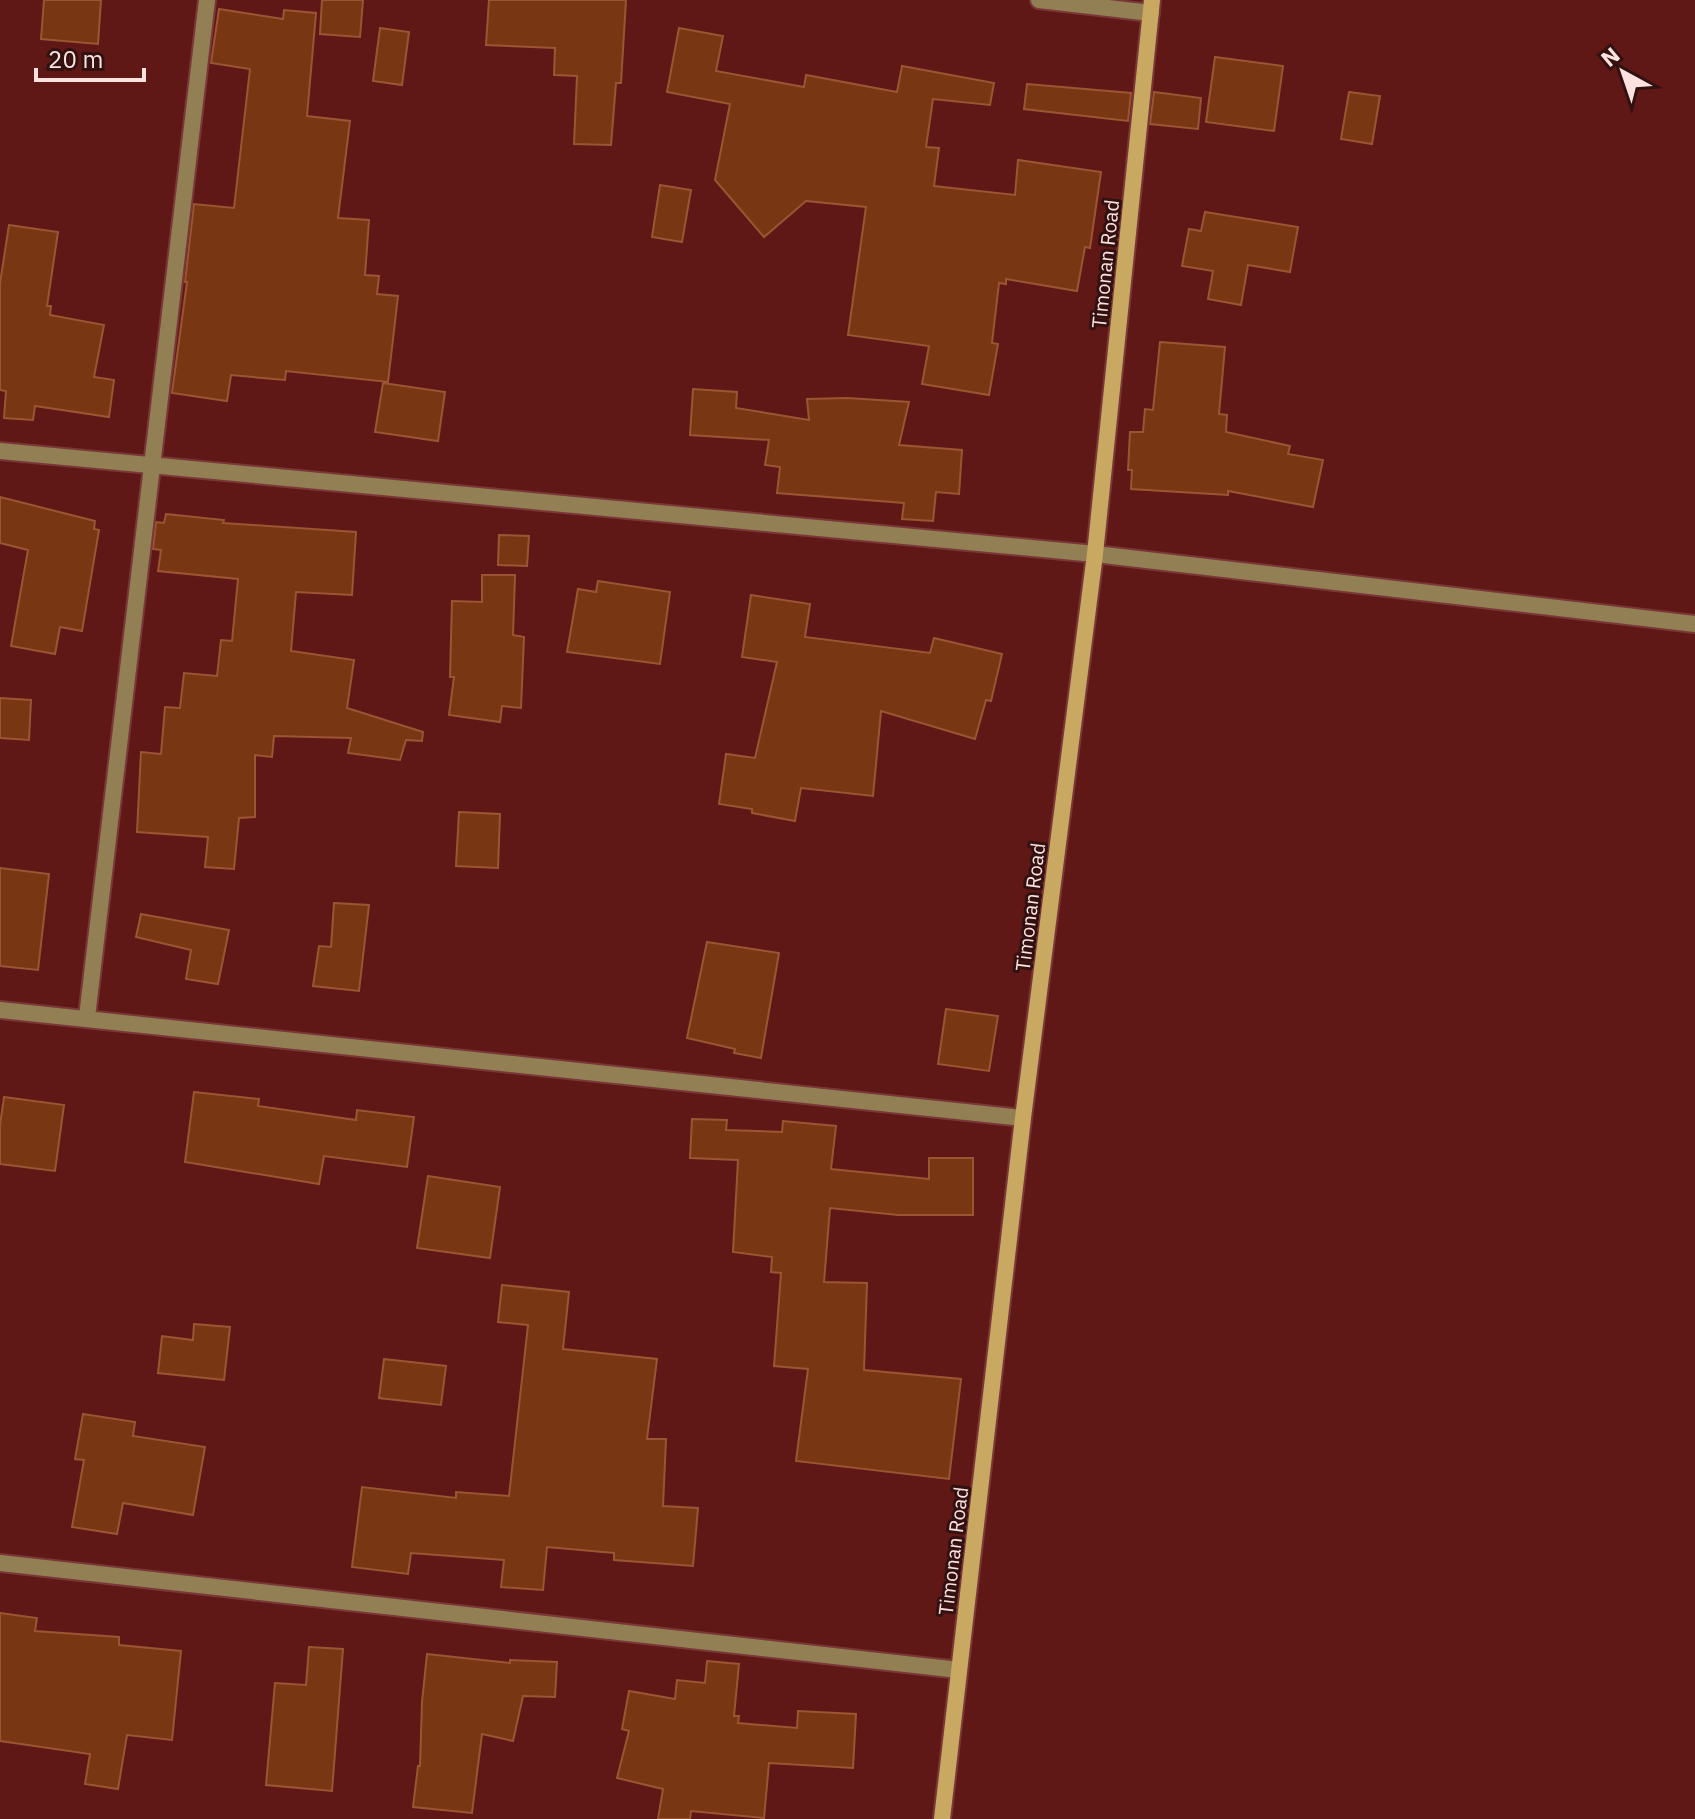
<svg xmlns="http://www.w3.org/2000/svg" width="1695" height="1819" font-family="'IBM Plex Sans',sans-serif">
	<style>
		.building { fill: #793612; stroke: #9b5533; stroke-width: 2 }
		.lines { fill: none; stroke-linecap: round; stroke-linejoin: round }
		.street-casing { stroke: #793837; stroke-width: 20 }
		.secondary-casing { stroke: #793837; stroke-width: 20 }
		.street { stroke: #937f54; stroke-width: 16 }
		.secondary { stroke: #c9a861; stroke-width: 16 }
		.labels { text-anchor: middle; dominant-baseline: central; stroke-width: 6; stroke-linejoin: round; paint-order: stroke }
		.street-label { font-size: 20px; fill: #fee2df; stroke: #321210 }
	</style>
	<rect width="100%" height="100%" fill="#601817"/>
	<!-- building -->
	<path class="building" d="M44 0H101L98 44 41 39Z
		M322 0H363L360 37 320 34Z
		M489 0H626L621 83H616L611 145 574 144 577 76 554 75 555 48 486 45Z
		M219 9 283 19 284 10 316 13 307 116 350 121 338 218 369 220 365 275 379 276 377 294 398 296 388 382 286 371 285 380 231 375 227 401 172 393 187 282H185L194 204 234 208 250 69 211 63Z
		M380 28 409 32 402 85 373 81Z
		M679 28 723 36 716 71 804 87 806 75 897 92 902 66 994 83 990 105 933 99 926 147 939 148 934 186 1015 195 1018 160 1101 172 1090 248 1085 247 1077 291 1006 279V284L999 283 992 343 998 344 989 395 922 384 929 346 848 335 866 207 806 201 764 237 715 180 730 104 667 92Z
		M1215 57 1283 66 1274 131 1206 122Z
		M1027 84 1131 93 1128 121 1024 109Z
		M1154 92 1201 98 1198 129 1150 124Z
		M1349 92 1380 96 1372 144 1341 139Z
		M660 185 691 190 682 242 652 237Z
		M1205 212 1298 227 1290 272 1248 265 1241 305 1208 299 1213 271 1182 266 1189 229 1201 231Z
		M9 225 58 232 47 306H51L50 315 104 325 94 377 114 380 109 417 35 406 33 420 4 418 6 391 0 390V283Z
		M1160 342 1225 347 1219 414 1227 415 1226 432 1290 446 1288 454 1323 460 1313 507 1228 491V495L1131 489 1132 470H1128L1130 432H1143L1145 409 1153 410Z
		M383 383 445 392 438 441 375 432Z
		M693 389 737 392 736 408 809 420 807 399 847 398 909 402 899 445 962 450 959 494 936 492 933 521 902 519 904 503 777 493 780 467 765 465 769 440 690 435Z
		M0 497 95 521 94 529 99 530 82 631 60 627 55 654 11 646 28 550 0 543Z
		M166 514 224 520 223 523 356 532 352 595 296 592 291 651 354 660 347 708 423 732 422 741 406 740 400 760 348 753 351 738 274 736 272 757 255 755V817L239 818 234 869 205 867 208 837 137 832 141 752 161 754 165 707 180 708 184 673 217 676 221 640 232 641 238 579 158 571 161 550 153 549 156 522 164 523Z
		M499 535 529 536 527 566 498 565Z
		M482 575H515L513 635 524 637 521 708 502 706 500 722 449 715 454 677H450L452 601 482 602Z
		M598 581 670 592 660 664 567 652 578 589 596 592Z
		M751 595 810 604 805 637 930 653 934 638 1002 654 991 701 986 700 975 739 881 711 873 796 801 788 795 821 752 813V809L719 804 726 754 755 758 777 662 742 657Z
		M0 698 31 700 29 740 0 738Z
		M459 812 500 814 498 868 456 866Z
		M0 868 49 874 38 970 0 966Z
		M334 903 369 905 359 991 313 986 319 946 331 947Z
		M141 914 229 930 218 984 186 979 191 950 136 937Z
		M707 942 779 953 761 1058 734 1053 735 1049 687 1038Z
		M946 1009 998 1016 989 1071 938 1064Z
		M194 1092 259 1099 258 1106 356 1120 357 1110 414 1117 407 1167 324 1156 319 1184 185 1162Z
		M4 1097 64 1105 55 1171 0 1164V1125Z
		M692 1119 727 1120 726 1130 782 1132 783 1121 836 1126 831 1169 929 1179V1158H973V1215H898L830 1208 824 1282 867 1283 864 1370 961 1379 949 1479 796 1461 808 1369 774 1366 781 1273 771 1272 772 1257 733 1252 738 1160 690 1158Z
		M428 1176 500 1187 490 1258 417 1248Z
		M502 1285 569 1292 563 1349 657 1359 647 1439H666L663 1506 698 1508 693 1566 614 1560V1553L547 1547 543 1590 501 1587 504 1560 411 1553 408 1574 352 1567 362 1487 456 1498V1492L509 1496 528 1325 498 1322Z
		M194 1324 230 1327 224 1380 158 1373 162 1336 193 1340Z
		M384 1359 446 1366 441 1405 379 1398Z
		M83 1414 135 1422 133 1436 205 1447 193 1515 123 1503 117 1534 72 1527 84 1460 75 1459Z
		M0 1613 37 1618 35 1631 119 1637V1645L181 1651 172 1740 127 1735 118 1789 85 1784 90 1754 0 1741Z
		M309 1647 343 1649 332 1791 266 1785 275 1683 306 1685Z
		M427 1654 510 1663V1660L557 1662 555 1697 523 1696 513 1741 482 1734 472 1813 413 1807 418 1766H420L422 1702Z
		M707 1661 739 1664 734 1716H739L738 1723 797 1728 798 1711 856 1714 853 1768 769 1763 764 1818 691 1811 690 1819H658L663 1789 617 1778 629 1731 622 1729 629 1691 675 1699 677 1680 705 1683Z"/>
	<g class="lines">
		<!-- street casing -->
		<g class="street-casing">
			<path id="street" d="M1039 0 1151 13
				M0 451 1095 554 1695 624
				M0 1010 1023 1118
				M87 1017 207 0
				M0 1563 959 1670"/>
		</g>
		<!-- secondary casing -->
		<g class="secondary-casing">
			<path id="secondary" d="M942 1819 1023 1118 1095 554 1152 0"/>
		</g>
		<!-- street -->
		<use href="#street" class="street"/>
		<!-- secondary -->
		<use href="#secondary" class="secondary"/>
	</g>
	<g class="labels">
		<!-- street labels -->
		<g class="street-label">
			<text transform="translate(1105 264) rotate(-84)">Timonan Road</text>
			<text transform="translate(1030 907) rotate(-83)">Timonan Road</text>
			<text transform="translate(953 1551) rotate(-83)">Timonan Road</text>
		</g>
	</g>
	<!-- north arrow -->
	<g transform="translate(1623 72) rotate(320)" stroke="#321210" stroke-width="6" paint-order="stroke">
	<path d="M0-6L14 30L0 20L-14 30Z" fill="#fee2df"/>
	<text y="-12" font-size="22" font-weight="bold" text-anchor="middle" fill="#fee2df">N</text>
	</g>
	<!-- scale -->
	<path d="M36 68v12h108v-12" fill="none" stroke="#fee2df" stroke-width="4"/>
	<text x="48" y="68" font-size="24" fill="#fee2df" stroke="#321210" stroke-width="6" paint-order="stroke">20 m</text>
</svg>
